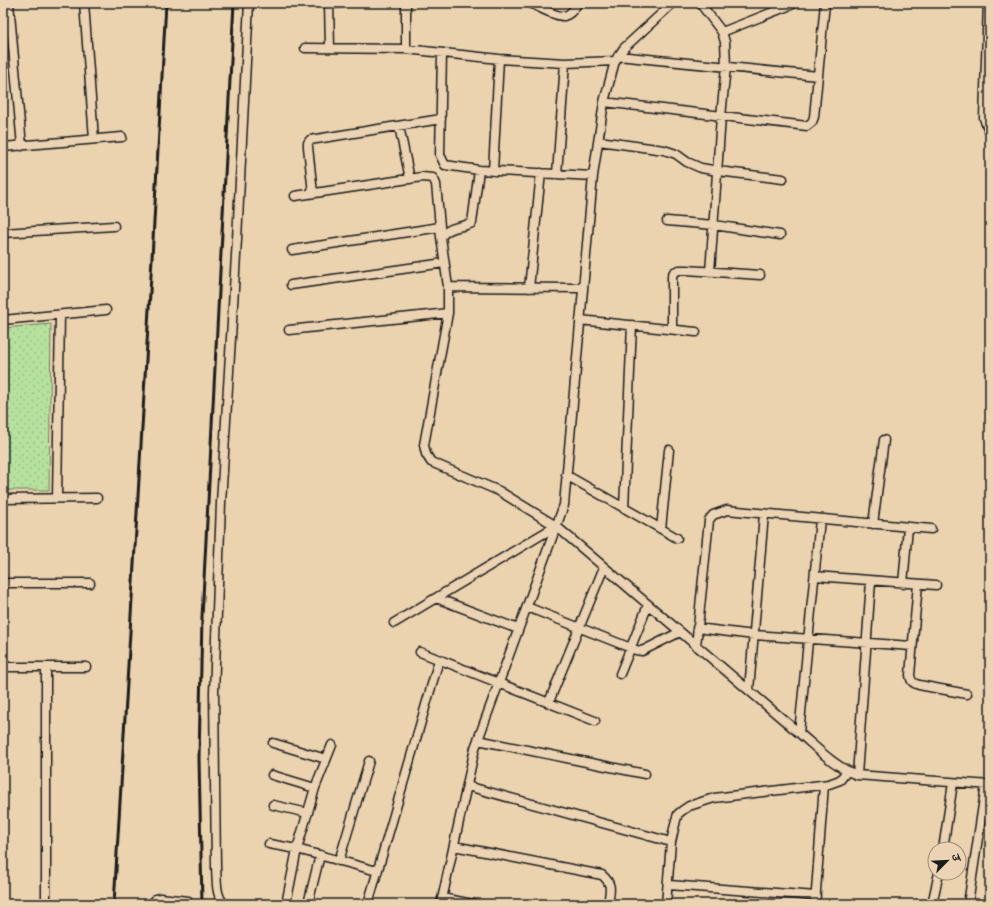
<svg xmlns="http://www.w3.org/2000/svg" width="993" height="907" font-family="Kalam,'Playpen Sans Deva',sans-serif">
	<style>
		.park { fill: url(#park-dots); stroke: #6a7e5d }
		.lines { fill: none; stroke-linecap: round; stroke-linejoin: round }
		.service-casing { stroke: #1c1c1c; stroke-width: 7 }
		.minor-casing { stroke: #1c1c1c; stroke-width: 11 }
		.service { stroke: #ebd3b3; stroke-width: 4 }
		.minor { stroke: #ebd3b3; stroke-width: 8 }
		.rail { stroke: #1c1c1c; stroke-width: 3 }
	</style>
	<defs>
		<pattern id="park-dots" width="8" height="8" patternUnits="userSpaceOnUse"><rect width="8" height="8" fill="#b7e19e"/><path d="M2 2h.1M6 6h.1" fill="none" stroke="#9dc088" stroke-width="1.8" stroke-linecap="round"/></pattern>
	</defs>
	<rect width="100%" height="100%" fill="#ecd3b0"/>
	<filter id="ink" filterUnits="userSpaceOnUse"><feTurbulence type="fractalNoise" baseFrequency=".025" numOctaves="2"/><feDisplacementMap in="SourceGraphic" scale="8" xChannelSelector="R" yChannelSelector="G"/><feConvolveMatrix kernelMatrix="1 2 1 2 8 2 1 2 1" color-interpolation-filters="sRGB"/></filter>
	<g filter="url(#ink)">
		<!-- park -->
		<path class="park" d="M51 324 49 490H3V328Z"/>
		<g class="lines">
			<!-- service casing -->
			<g class="service-casing">
				<path id="service" d="M149 904 155 897 160 896 189 899"/>
			</g>
			<!-- minor casing -->
			<g class="minor-casing">
				<path id="minor" d="M9 3 22 146
					M84 3 94 139
					M329 3 330 48
					M530 3C537 6 556 17 564 16 570 15 575 8 578 3
					M700 3 722 32 725 42 726 66 721 117 710 272
					M988 3 984 118 986 124 990 132
					M329 4 343 3
					M722 32 796 3
					M305 48 406 49 499 59 565 63 615 61
					M406 49V3
					M442 53 440 155 445 165 479 170 593 176
					M618 56 818 76
					M604 102 807 126 812 122 814 117 825 3
					M399 126 410 179
					M599 141 664 150 676 154 687 162 701 168 718 171 783 179
					M3 147 122 137
					M479 170 472 223C461 228 449 226 441 237L448 287V313L424 445 426 454 431 462 499 491 556 526 799 733C817 748 835 767 857 775L990 785
					M493 171 499 59
					M557 174 565 63
					M313 193 308 147V143L310 140 441 119
					M295 196 422 177 433 178 436 184 441 237
					M667 221 714 225 780 235
					M3 233 114 226
					M292 250 440 227
					M291 285 444 263
					M448 287 583 288
					M529 288 541 173
					M3 320 106 310
					M580 320 696 332
					M672 329V276L674 272 679 270H687L760 275
					M289 330 448 313
					M566 475 677 538
					M57 498 60 315
					M3 499 97 498
					M624 508 632 325
					M873 524 884 440
					M661 529 669 450
					M815 576 936 585
					M3 583H90
					M903 584 908 527
					M918 584 910 675C911 682 913 683 919 685L967 694
					M436 598 518 629
					M527 607 636 650 642 651 680 632
					M394 623 556 526
					M697 628 754 635 912 646
					M696 646 709 520 713 515 727 510 931 529
					M420 652 595 721
					M3 667H86
					M46 667V904
					M620 674 648 605
					M749 690 764 514
					M549 702 604 567
					M799 733 820 519
					M478 740 645 774
					M273 743 326 759
					M272 775 315 788
					M857 775 871 581
					M467 786 671 842
					M273 805 308 813
					M269 844 297 849 377 871
					M454 846 602 875C613 884 610 891 608 904
					M943 849 953 783
					M339 861 369 761
					M669 885 816 896
					M442 898 473 904
					M225 904C215 897 217 878 216 867L214 693 221 503 237 239 249 3
					M286 904 297 849 315 788 332 745
					M308 904 320 855
					M368 904 439 660
					M441 904 475 748 564 505 593 176 604 102 615 61 624 48 673 3
					M666 904 671 842 676 820 678 814 683 810 689 806 714 798 829 784 840 780 847 771
					M815 904 824 785
					M932 904 939 873
					M968 904 986 785"/>
			</g>
			<!-- service -->
			<use href="#service" class="service"/>
			<!-- minor -->
			<use href="#minor" class="minor"/>
			<!-- rail -->
			<path class="rail" d="M114 904 152 258 166 3
				M202 904 199 758 202 617 234 3"/>
		</g>
	</g>
	<!-- margin -->
	<rect width="993" height="907" fill="none" stroke="#ebd3b3" stroke-width="16"/>
	<rect x="8" y="8" width="977" height="891" fill="none" stroke="#1c1c1c" stroke-width="1.5" filter="url(#ink)"/>
	<!-- north arrow -->
	<g transform="translate(947 861) rotate(66)"><circle r="19" fill="#ebd3b3" stroke="#988a77"/>
	<path d="M0-3L7 15L0 10L-7 15Z" fill="#1c1c1c"/>
	<text y="-6" font-size="11" font-weight="bold" text-anchor="middle" fill="#1c1c1c">उ</text>
	</g>
</svg>
